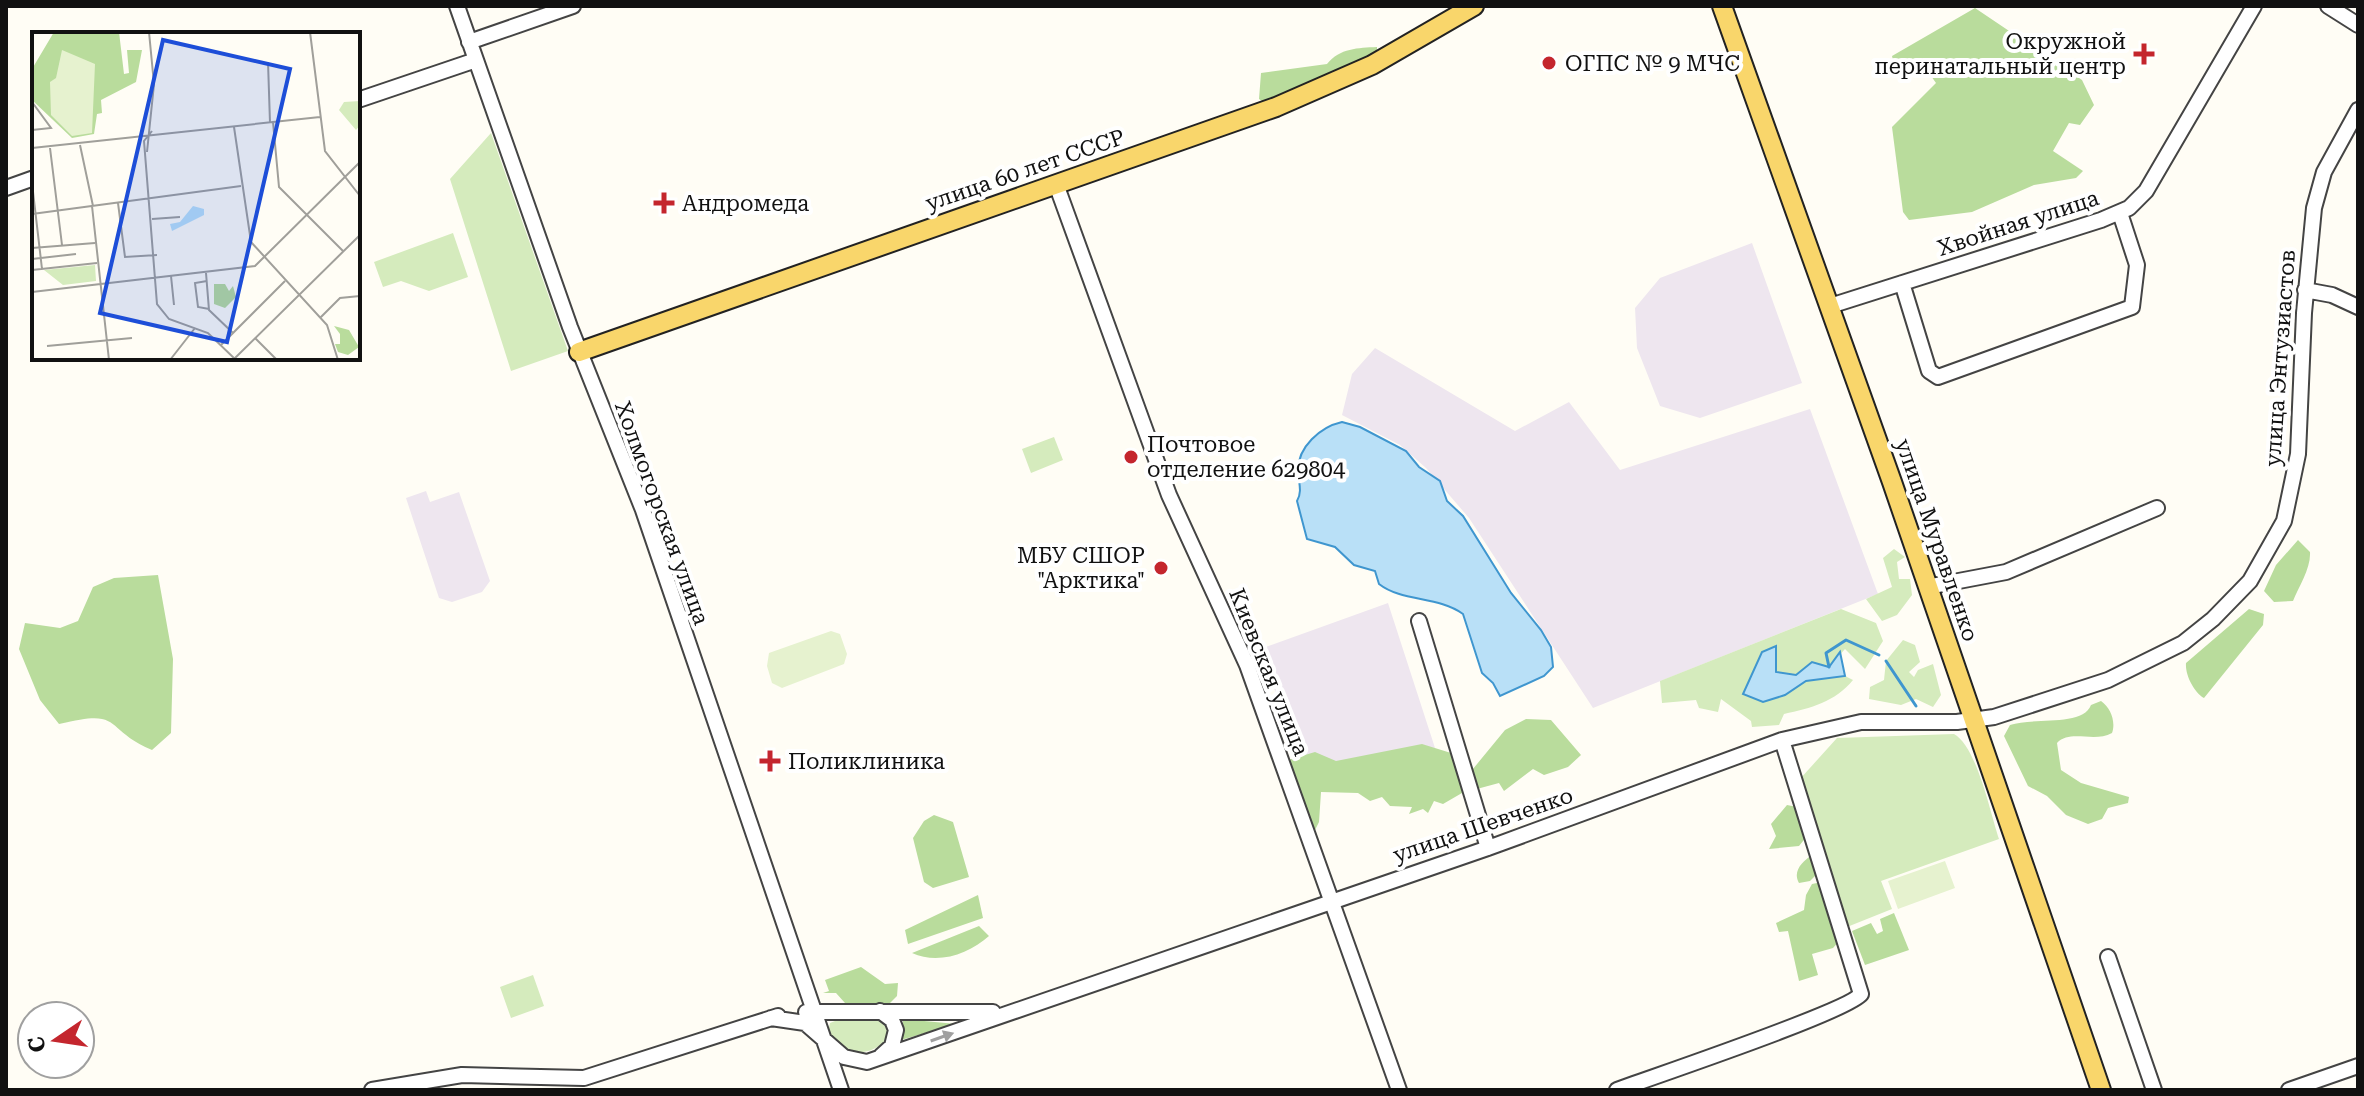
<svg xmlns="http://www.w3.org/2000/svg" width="2364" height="1096" font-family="'Roboto Serif',serif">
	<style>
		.industrial { fill: #eee6ef }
		.green { fill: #d5ebbd }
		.forest { fill: #b9dc9c }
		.pitch { fill: #e6f2cf }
		.water { fill: #b9e0f7; stroke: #3f96cf; stroke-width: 2 }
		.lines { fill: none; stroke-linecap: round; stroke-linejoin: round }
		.stream { stroke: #3f96cf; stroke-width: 3 }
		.minor-casing { stroke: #444; stroke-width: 18 }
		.major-casing { stroke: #222; stroke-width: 22 }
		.minor { stroke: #fff; stroke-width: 14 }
		.major { stroke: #f9d66b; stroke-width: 18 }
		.oneway { fill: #a0a0a0 }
		.poi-dot { fill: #c4262e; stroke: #fff; stroke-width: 3 }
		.labels { text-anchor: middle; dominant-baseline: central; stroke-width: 8; stroke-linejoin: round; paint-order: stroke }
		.poi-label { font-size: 22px; fill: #111; stroke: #fff; text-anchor: start }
		.street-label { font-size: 22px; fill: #111; stroke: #fff }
		.inset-road { fill: none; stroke: #a09f9a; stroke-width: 2 }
		.view { fill: #1d4ed8; fill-opacity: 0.15; stroke: #1d4ed8; stroke-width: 4 }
		.inset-edge { fill: none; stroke: #111; stroke-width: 4 }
	</style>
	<rect width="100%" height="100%" fill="#fffdf5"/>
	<!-- industrial -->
	<path class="industrial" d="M1752 243 1802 383 1700 418 1660 406 1637 348 1635 308 1660 278Z
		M1375 348 1515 431 1569 402 1620 470 1810 409 1878 594 1593 708 1469 518 1426 468 1400 445 1342 415 1352 374Z
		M426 491 430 502 459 492 490 581 482 592 452 602 439 598 406 498Z
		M1388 603 1435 748 1311 790 1260 649Z"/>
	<!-- green -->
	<path class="green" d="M491 133 568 351 511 371 450 179Z
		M453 233 468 277 429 291 401 281 383 287 374 262Z
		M1054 437 1063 460 1031 473 1022 449Z
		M1894 549 1905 557 1897 562 1899 579H1910L1912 595 1897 615 1882 621 1866 599 1892 587 1883 558Z
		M1841 609 1876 623 1883 641 1865 669 1845 649 1829 667 1796 675 1775 672V646L1762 652 1743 693 1785 695 1806 681 1845 676 1853 680C1835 702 1811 708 1784 714L1779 725 1752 727 1751 721 1721 699 1718 712 1699 708 1696 700 1662 703 1660 681Z
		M1903 640 1915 645 1920 662 1909 672 1914 677 1918 670 1933 664 1941 695 1933 707 1916 699 1901 705 1869 699 1870 687 1884 680 1886 661Z
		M1954 734C1977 747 1990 812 1999 839L1881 881 1892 909 1847 927 1800 779 1837 738Z
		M533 975 544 1006 511 1018 500 987Z
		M840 1019 881 1020 888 1028 889 1036C869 1065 821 1053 830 1023Z"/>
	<!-- forest -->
	<path class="forest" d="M1975 8 2082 80 2094 105 2080 125 2069 123 2053 151 2083 171 2076 178 2034 185 1972 212 1909 220 1903 212 1892 127 1936 83 1924 66 1896 73 1892 56Z
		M1377 47V51L1339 73 1265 103 1259 99 1261 73 1327 64C1340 48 1358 48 1377 47Z
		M2298 540 2310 552C2311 568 2299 586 2293 601L2274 602 2264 591 2276 565Z
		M158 575 173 659 171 733 152 750C101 728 125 708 59 724L40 700 19 649 25 623 60 628 78 621 93 587 114 578Z
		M2249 609 2264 614 2263 625 2204 698C2194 692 2185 675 2186 663Z
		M2101 701C2111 708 2116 722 2112 733 2094 743 2070 729 2057 743L2061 770 2081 783 2129 797 2128 803 2108 808 2102 819 2088 824 2066 815 2047 796 2028 786 2004 736 2010 725C2032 717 2083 727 2091 705Z
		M1526 719 1551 720 1581 755 1568 767 1544 775 1533 769 1504 791 1499 783 1462 793 1443 804 1434 801 1428 813 1423 809 1409 814 1412 807 1390 806 1382 797 1370 801 1358 793 1321 792 1319 822 1314 832 1288 760 1315 752 1336 761 1422 744 1451 753 1468 775 1505 730Z
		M1787 805 1797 807 1807 836 1799 846 1769 849 1776 836 1771 824Z
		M934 815 953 822 969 877 933 888 924 882 913 838 924 821Z
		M1812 855 1818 873 1810 881 1799 883C1792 871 1803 861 1812 855Z
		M1822 882 1841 939 1833 948 1812 954 1818 975 1799 981 1788 931 1779 932 1776 923 1804 910 1806 895 1812 884Z
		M978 895 983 918 908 944 905 930Z
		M1894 913 1909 950 1865 965 1852 931 1871 923 1877 934 1883 931 1880 919Z
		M979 926 989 936C969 954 938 965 912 953Z
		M861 967 885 984 898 983 897 996 889 1004 845 1003 836 993H823L829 991 825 980Z
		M903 1019 956 1024 901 1040Z"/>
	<!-- pitch -->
	<path class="pitch" d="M831 631 840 634 847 654 844 664 782 688 772 683 767 666 769 653Z
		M1945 861 1955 888 1898 909 1888 881Z"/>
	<!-- water -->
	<path class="water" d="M1342 422 1360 427 1406 451 1419 467 1440 481 1447 501 1463 516 1511 593 1541 630 1551 647 1553 667 1544 676 1500 696 1493 683 1482 673 1463 614C1438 596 1402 602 1379 584L1375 571 1354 565 1335 547 1307 539 1297 501C1303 491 1298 481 1298 470 1298 447 1320 427 1342 422Z
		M1776 646V672L1796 675 1812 662 1829 667 1840 652 1845 676 1806 681 1785 695 1763 702 1743 694 1762 652Z"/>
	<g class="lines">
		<!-- stream -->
		<path class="stream" d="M1886 661 1916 706
			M1829 667 1826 653 1846 640 1879 655"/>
		<!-- minor casing -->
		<g class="minor-casing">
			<path id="minor" d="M457 6 570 327 643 510 841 1090
				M2328 6 2358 25
				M469 42 573 6
				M358 100 476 60
				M1056 184 1169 495 1247 665 1399 1090
				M6 188 34 178
				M1902 283 1929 371 1938 377 2132 307 2137 265 2120 213
				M2305 290 2332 295 2358 307
				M1830 306 2101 220 2129 208 2146 191 2254 6
				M1927 587 2006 572 2157 508
				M1419 621 1488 848
				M2108 957 2154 1090
				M880 1011 892 1020 896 1030 892 1046 881 1056
				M806 1012H993
				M771 1018 805 1023 844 1057 867 1062 1488 848 1782 740 1861 722H1957L1994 717 2108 680 2183 643 2213 619 2250 581 2284 521 2298 454 2304 313 2314 208 2324 172 2358 110
				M372 1090 462 1075 584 1078 778 1016
				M1617 1090C1652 1077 1849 1011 1861 994L1782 740
				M2289 1090 2358 1066"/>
		</g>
		<!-- major casing -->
		<g class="major-casing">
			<path id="major" d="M1722 6 1892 482 2101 1090
				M579 352 1276 107 1372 65 1474 6"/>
		</g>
		<!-- minor -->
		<use href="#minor" class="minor"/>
		<!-- major -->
		<use href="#major" class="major"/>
	</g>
	<!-- one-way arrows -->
	<defs><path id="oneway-solid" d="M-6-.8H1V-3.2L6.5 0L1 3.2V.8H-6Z" transform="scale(2)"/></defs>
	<use class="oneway" href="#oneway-solid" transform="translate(942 1037) rotate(-19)"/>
	<!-- markers -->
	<g class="poi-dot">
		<path d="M2140 42h8v8h8v8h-8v8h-8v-8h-8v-8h8z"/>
		<circle cx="1549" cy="63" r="8"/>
		<path d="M660 191h8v8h8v8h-8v8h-8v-8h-8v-8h8z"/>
		<circle cx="1131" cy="457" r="8"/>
		<circle cx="1161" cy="568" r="8"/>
		<path d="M766 749h8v8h8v8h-8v8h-8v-8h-8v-8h8z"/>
	</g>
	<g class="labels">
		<!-- poi labels -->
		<g class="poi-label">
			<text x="2126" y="41" text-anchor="end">Окружной<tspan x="2126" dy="25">перинатальный центр</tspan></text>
			<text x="1565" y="63">ОГПС № 9 МЧС</text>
			<text x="682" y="203">Андромеда</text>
			<text x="1147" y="444">Почтовое<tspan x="1147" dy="25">отделение 629804</tspan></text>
			<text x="1145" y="555" text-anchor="end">МБУ СШОР<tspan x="1145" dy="25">"Арктика"</tspan></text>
			<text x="788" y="761">Поликлиника</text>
		</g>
		<!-- street labels -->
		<g class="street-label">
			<text transform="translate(1025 170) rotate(-19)">улица 60 лет СССР</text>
			<text transform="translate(2018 223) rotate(-18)">Хвойная улица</text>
			<text transform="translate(2280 358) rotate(-86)">улица Энтузиастов</text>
			<text transform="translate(662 513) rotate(70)">Холмогорская улица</text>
			<text transform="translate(1937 540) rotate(71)">улица Муравленко</text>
			<text transform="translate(1269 672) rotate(68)">Киевская улица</text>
			<text transform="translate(1483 825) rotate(-19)">улица Шевченко</text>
		</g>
	</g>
	<!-- overview -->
	<g transform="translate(32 32)">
		<rect width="328" height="328" fill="#fffdf5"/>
		<path d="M328 69V93L324 98 307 78 312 70ZM63 233 64 249 31 253 12 238Z" fill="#d5ebbd"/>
		<path d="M22 0H87L92 42 97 41 95 18H110L104 50 69 68 70 81 65 82 62 102 40 106 0 68V37ZM182 252H193L197 259 201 254 204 265 193 276 182 272ZM302 294 317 298 327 315 316 323 306 320 303 312H308V302Z" fill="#b9dc9c"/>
		<path d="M30 18 63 32 60 101 40 104 19 83 18 50 24 46Z" fill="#e6f2cf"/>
		<path d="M161 174 172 177V183L140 199 138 192 148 190Z" fill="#b9e0f7"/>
		<path class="inset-road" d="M278 0 293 119 328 164M236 30 238 91M0 70 19 96 0 98M241 90 247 155 312 220M202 95 219 210 295 293 306 328M120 99 112 109 125 272 137 287 176 301 204 328M48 113 61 174M0 116 288 85M18 116 30 213M115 120 122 52 117 0M0 151 10 237M86 171 93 225 125 223M60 174 77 328M0 182 209 154M120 187 148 185M0 216 63 211M0 227 44 222M0 238 65 231M174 241 177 278 201 301M139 244 142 273M175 249 163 251 166 275 177 277M0 260 223 234 328 130M288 286 308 266 328 264M223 306 245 328M189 313 253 249M15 314 100 306M202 327 328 203M138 328 163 296"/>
		<path class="view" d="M131 8 258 37 195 310 68 281Z"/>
		<rect width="328" height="328" class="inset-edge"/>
	</g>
	<!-- border -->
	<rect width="2364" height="1096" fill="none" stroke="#111111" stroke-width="16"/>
	<!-- north arrow -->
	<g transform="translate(56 1040) rotate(257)"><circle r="38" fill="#ffffff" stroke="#a0a0a0" stroke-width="2"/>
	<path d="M0-6L14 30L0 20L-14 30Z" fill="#c4262e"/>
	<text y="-12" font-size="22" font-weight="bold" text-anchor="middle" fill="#111111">С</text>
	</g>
</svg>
